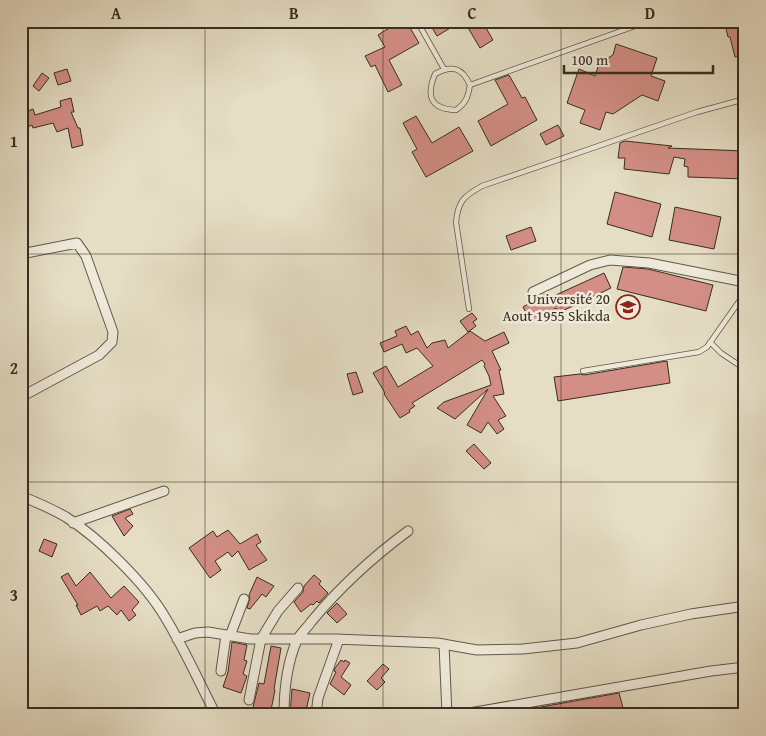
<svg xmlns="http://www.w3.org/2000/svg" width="766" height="736" font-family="'Gentium Book Plus',serif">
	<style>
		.building { fill: #d38e85; stroke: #372d20 }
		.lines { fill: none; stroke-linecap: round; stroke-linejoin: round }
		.lane-casing { stroke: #625949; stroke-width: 6 }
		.street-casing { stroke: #625949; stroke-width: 11 }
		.lane { stroke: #eee9d9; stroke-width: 4.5 }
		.street { stroke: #eee9d9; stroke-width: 9 }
		.grid { fill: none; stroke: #372d20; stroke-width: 1; stroke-opacity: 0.55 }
		.labels { text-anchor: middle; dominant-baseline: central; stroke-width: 5; stroke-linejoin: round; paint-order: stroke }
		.poi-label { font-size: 15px; fill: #372d20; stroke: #eee9d9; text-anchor: end }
		.neatline { fill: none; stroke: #372d20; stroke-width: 2 }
		.grid-label { font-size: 16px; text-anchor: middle; font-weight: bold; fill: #372d20 }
	</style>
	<rect width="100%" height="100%" fill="#e5ddc4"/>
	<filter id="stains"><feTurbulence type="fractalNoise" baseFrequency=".004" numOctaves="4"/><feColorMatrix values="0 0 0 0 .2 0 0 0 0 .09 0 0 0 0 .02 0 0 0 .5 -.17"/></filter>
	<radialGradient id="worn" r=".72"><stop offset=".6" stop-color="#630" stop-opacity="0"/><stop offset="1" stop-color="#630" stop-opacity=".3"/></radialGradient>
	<!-- building -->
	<path class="building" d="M400 21H406L419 43 389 60 402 85 388 92 375 65 371 67 365 56 385 47 378 35Z
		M428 21H462L437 36Z
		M464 21H482L493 40 480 48Z
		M724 21H745V55L735 57 730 37H728Z
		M616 44 657 58 651 76 665 81 658 101 642 95 613 114 606 112 600 130 580 123 585 110 567 103 579 69 595 76 599 64 613 55Z
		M67 69 71 81 58 85 54 73Z
		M42 73 49 78 39 91 33 86Z
		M509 75 522 98 525 97 537 120 491 146 478 121 508 104 495 80Z
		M71 98 74 112H71L78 128H80L83 145 72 148 68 128 57 132 53 123 33 128 32 125 21 130V114L33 109 35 115 61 107 60 101Z
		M416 116 432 143 459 127 473 151 426 177 412 152 417 149 403 123Z
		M558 125 564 136 546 145 540 134Z
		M625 141 672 146 668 148 745 151V179L688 177V167L684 166 685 159 674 157 669 174 624 169 625 158H618L620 143Z
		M615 192 661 204 652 237 607 224Z
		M675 207 721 217 714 249 669 240Z
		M531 227 536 241 511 250 506 236Z
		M623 267 648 269 713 285 706 311 617 289Z
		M604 273 611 288 558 313 556 308 531 322 523 307 545 294 547 299Z
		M472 313 477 319 473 322 476 326 468 332 460 321Z
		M406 326 411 335 418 331 427 348 432 343 445 340 448 348 470 331 485 341 504 332 509 343 492 351 501 370H499L504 394 493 396 506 416 498 420 504 429 497 434 488 422 481 433 467 425 488 389 455 419 437 408 444 402 491 385 489 376 484 366 485 364 482 360 412 403 415 406 409 410 410 412 400 418 384 394 385 393 373 373 386 366 398 387 433 366 417 348 406 353 402 344 384 352 380 343 397 336 395 331Z
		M667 361 670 383 558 401 554 377 580 374 584 375Z
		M356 372 363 392 353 395 347 374Z
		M474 444 491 463 484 469 466 451Z
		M130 509 133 514 125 518 133 526 124 536 112 516Z
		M228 530 240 544 257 534 261 542 256 545 267 560 249 570 238 551 232 557 228 552 215 561 221 570 210 578 189 548 213 531 217 537Z
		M44 539 57 544 52 557 39 551Z
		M90 572 111 598 124 586 139 602 132 610 136 615 129 621 121 610 117 615 108 606 100 611 97 606 81 615 76 605H78L61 577 68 573 76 586Z
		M314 575 321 581 319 584 328 593 319 603 317 601 313 605 311 604 301 612 294 602 303 592 304 586Z
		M257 577 274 586 266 597 262 594 250 609 247 608 250 598 249 595Z
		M337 603 347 614 337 623 327 613Z
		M232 642 247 645 244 660 247 661 243 674 247 676 241 693 223 687 228 672Z
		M271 646 281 648 274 689 275 690 270 715H251L259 683 264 684Z
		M341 660 344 662 345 660 350 663 341 677 351 685 344 695 330 684 336 672 334 671 335 668Z
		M383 664 389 669 381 678 385 682 377 690 367 681Z
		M292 689 310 693 305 715H290Z
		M619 693 625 715H533L530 709Z"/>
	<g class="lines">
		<!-- lane casing -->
		<g class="lane-casing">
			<path id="lane" d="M417 21 444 69
				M470 85C462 67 452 65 435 74 426 96 430 109 456 110 466 103 468 97 470 85L649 21
				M469 309 456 222C458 201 464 196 482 186L697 112 745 99
				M710 342 721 353 745 369
				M583 371 699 352 707 347 745 293"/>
		</g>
		<!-- street casing -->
		<g class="street-casing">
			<path id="street" d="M21 254 77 243 86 256 113 332 112 342 99 355 21 397
				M533 292 590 265 610 260 649 263 745 282
				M21 496C36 502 52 509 66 517 99 538 145 583 165 617 184 648 199 682 216 715
				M73 523 164 491
				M230 636 244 599
				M177 639 195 633 208 632 250 639H335L437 643 477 650 523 649 577 643 641 625 691 614 745 606
				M444 644 447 715
				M221 671 226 635
				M249 700 261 639 278 611 298 588
				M284 715C284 690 287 663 297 640 300 634 307 628 311 622 339 588 373 557 408 531
				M316 715 318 698 339 639
				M458 715 711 671 745 667"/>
		</g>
		<!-- lane -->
		<use href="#lane" class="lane"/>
		<!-- street -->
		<use href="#street" class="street"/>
	</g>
	<!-- grid -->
	<path class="grid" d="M205 21V715M383 21V715M561 21V715M21 254H745M21 482H745"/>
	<!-- icons -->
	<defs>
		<g id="university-ring" transform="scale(1.25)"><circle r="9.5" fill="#eee9d9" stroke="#8f2418" stroke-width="1.5"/><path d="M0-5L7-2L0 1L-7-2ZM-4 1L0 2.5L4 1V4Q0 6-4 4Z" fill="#8f2418"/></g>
	</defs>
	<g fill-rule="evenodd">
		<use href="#university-ring" x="628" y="307"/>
	</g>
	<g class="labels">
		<!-- poi labels -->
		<g class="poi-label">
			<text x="610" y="298">Université 20<tspan x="610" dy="17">Aout 1955 Skikda</tspan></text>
		</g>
	</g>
	<!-- margin -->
	<rect width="766" height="736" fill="none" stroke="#e5ddc4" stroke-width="55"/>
	<!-- scale -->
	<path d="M564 65v8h149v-8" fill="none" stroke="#372d20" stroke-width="2.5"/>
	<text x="571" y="65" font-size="15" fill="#372d20" stroke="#eee9d9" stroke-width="4" paint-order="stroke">100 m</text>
	<rect x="28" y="28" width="710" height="680" class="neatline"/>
	<g class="grid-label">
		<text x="116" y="19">A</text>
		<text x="294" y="19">B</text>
		<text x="472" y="19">C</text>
		<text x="650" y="19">D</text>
		<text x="14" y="147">1</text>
		<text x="14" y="374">2</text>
		<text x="14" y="601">3</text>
	</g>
	<rect width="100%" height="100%" filter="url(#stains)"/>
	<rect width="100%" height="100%" fill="url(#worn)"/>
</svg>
